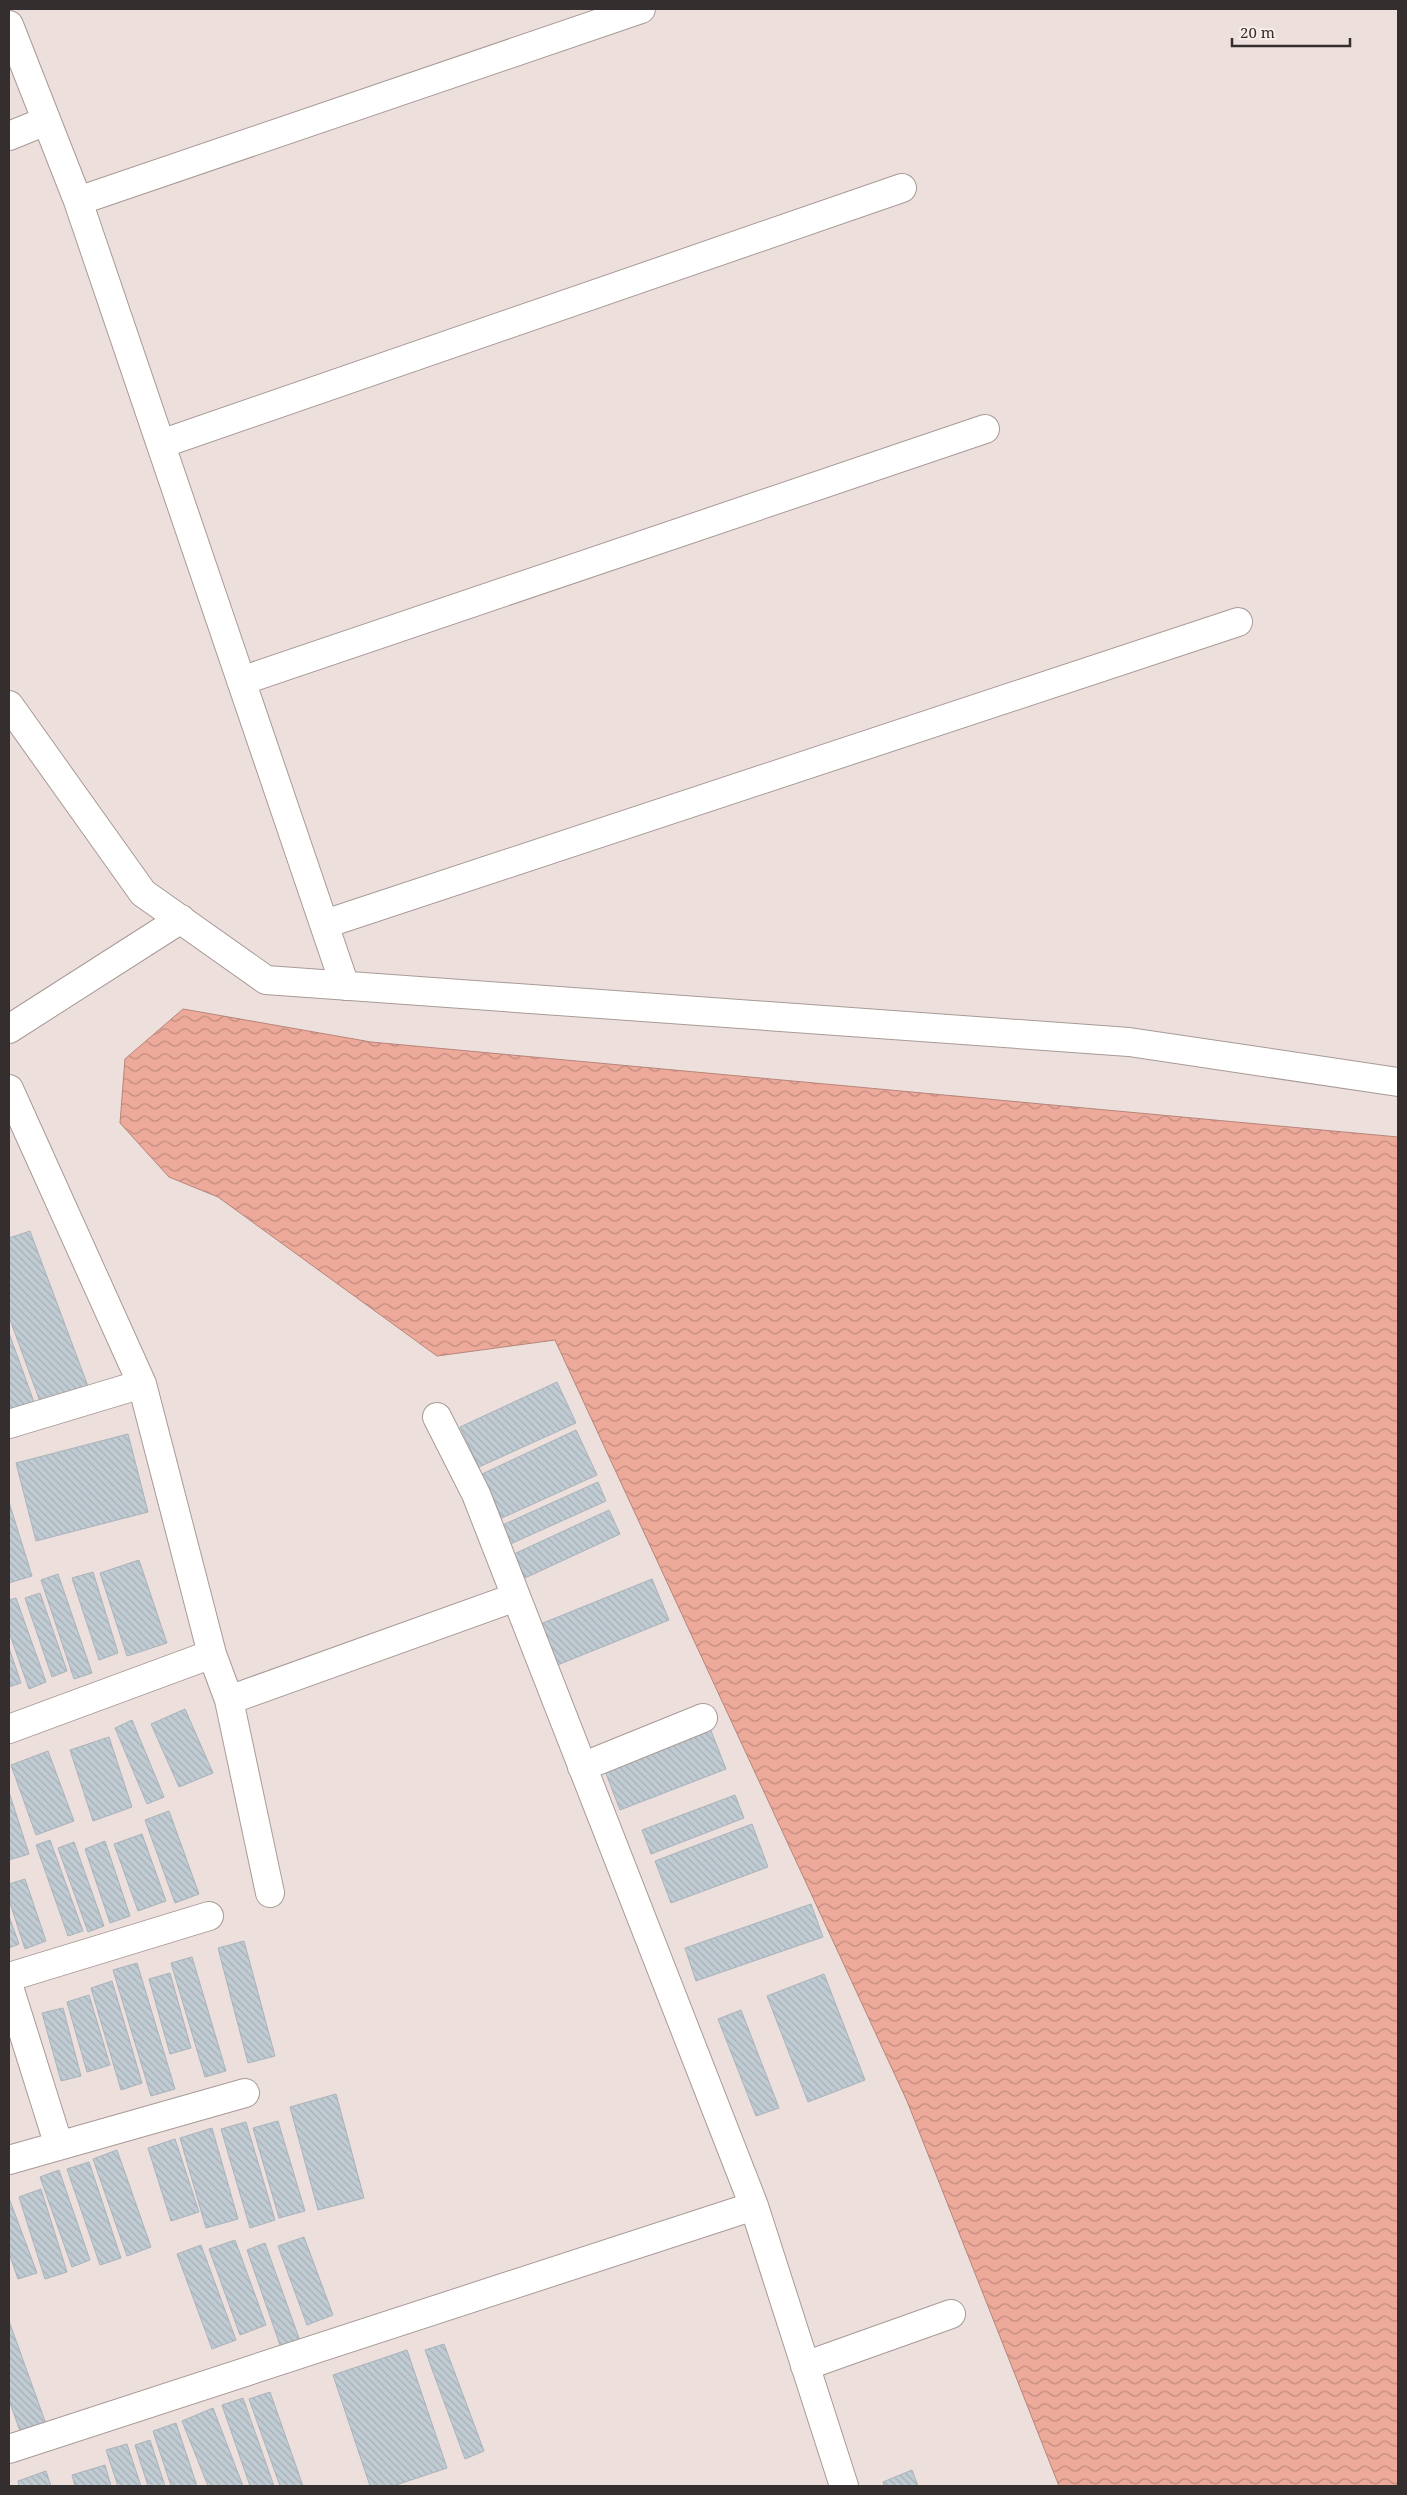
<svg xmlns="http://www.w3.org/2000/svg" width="1407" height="2495" font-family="'Noto Serif',serif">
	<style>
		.water { fill: url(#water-waves); stroke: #b6857a }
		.building { fill: url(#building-back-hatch); stroke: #aab3bc }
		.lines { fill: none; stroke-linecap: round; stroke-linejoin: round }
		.minor-casing { stroke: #a89a97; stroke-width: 30 }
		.minor { stroke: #fff; stroke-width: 28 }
	</style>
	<defs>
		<pattern id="water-waves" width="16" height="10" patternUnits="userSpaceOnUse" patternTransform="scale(1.25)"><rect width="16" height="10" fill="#edaa9b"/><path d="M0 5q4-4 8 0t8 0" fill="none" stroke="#c18b7f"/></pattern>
		<pattern id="building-back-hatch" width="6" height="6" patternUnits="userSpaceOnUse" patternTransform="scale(1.25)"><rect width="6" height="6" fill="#c0cbd3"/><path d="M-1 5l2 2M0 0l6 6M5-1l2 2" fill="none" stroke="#a6afb5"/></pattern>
	</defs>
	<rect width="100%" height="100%" fill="#eddfdb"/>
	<!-- water -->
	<path class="water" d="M183 1009 371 1042 1398 1137V2486H1059L907 2101 555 1340 437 1356 218 1197 169 1177 120 1123 125 1059Z"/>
	<!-- building -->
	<path class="building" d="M30 1231 89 1389 42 1407 9 1317V1238Z
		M9 1333 34 1402 9 1412Z
		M557 1382 576 1423 479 1467 460 1427Z
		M576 1430 597 1475 502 1518 482 1474Z
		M128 1434 148 1512 36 1541 16 1463Z
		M598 1482 606 1501 506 1546 498 1527Z
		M9 1502 32 1576 9 1583Z
		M609 1510 620 1534 525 1578 514 1554Z
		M139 1560 167 1643 127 1656 100 1573Z
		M93 1572 118 1653 99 1660 72 1578Z
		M58 1574 92 1673 74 1679 41 1580Z
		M652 1579 669 1620 555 1666 538 1625Z
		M40 1593 67 1671 52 1677 25 1598Z
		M16 1598 46 1682 29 1689 9 1632V1600Z
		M9 1648 21 1683 9 1687Z
		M185 1709 213 1773 179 1787 151 1724Z
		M132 1720 164 1797 147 1804 115 1728Z
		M708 1723 726 1769 620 1810 602 1763Z
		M109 1737 132 1807 93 1821 70 1750Z
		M48 1751 74 1821 36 1835 11 1765Z
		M9 1792 29 1854 9 1860Z
		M735 1795 744 1818 651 1854 642 1830Z
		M169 1811 199 1894 175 1903 145 1820Z
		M752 1824 768 1867 671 1903 655 1861Z
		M142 1834 166 1901 138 1911 114 1844Z
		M50 1840 83 1931 68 1936 36 1845Z
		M105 1841 130 1916 110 1923 85 1849Z
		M74 1842 104 1926 88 1932 58 1848Z
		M25 1879 46 1941 25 1949 9 1900V1884Z
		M811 1904 823 1937 696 1981 685 1948Z
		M9 1916 19 1944 9 1948Z
		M244 1941 275 2056 248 2063 218 1948Z
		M192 1957 226 2071 205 2077 171 1963Z
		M137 1963 175 2089 151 2096 113 1970Z
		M170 1973 191 2048 170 2054 149 1979Z
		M824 1974 865 2080 808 2102 767 1996Z
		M112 1981 142 2083 121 2090 91 1988Z
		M89 1995 110 2065 87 2072 67 2002Z
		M63 2008 81 2076 61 2081 42 2013Z
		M741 2010 779 2108 756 2116 718 2019Z
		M336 2094 364 2198 318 2210 290 2107Z
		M278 2121 305 2211 279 2218 253 2128Z
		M246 2122 275 2220 250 2228 221 2129Z
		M212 2128 238 2219 206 2228 180 2138Z
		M175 2139 199 2212 171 2221 148 2148Z
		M117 2150 151 2247 127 2256 93 2159Z
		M89 2162 121 2258 100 2265 67 2169Z
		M59 2170 90 2260 72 2267 40 2177Z
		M41 2189 67 2272 45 2279 19 2197Z
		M9 2198 37 2273 18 2279 9 2253Z
		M304 2237 333 2315 307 2325 278 2246Z
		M235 2240 266 2325 240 2335 209 2249Z
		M265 2243 300 2341 281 2348 247 2250Z
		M201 2245 236 2340 212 2349 177 2254Z
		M9 2321 46 2424 21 2434 9 2400Z
		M444 2344 484 2451 465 2459 425 2350Z
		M407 2350 447 2468 393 2486H370L333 2375Z
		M270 2392 303 2486H280L249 2399Z
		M243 2398 274 2486H250L222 2405Z
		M213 2408 243 2486H208L182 2421Z
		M176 2423 197 2486H171L153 2431Z
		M150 2440 165 2486H148L135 2445Z
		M127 2444 141 2486H118L106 2450Z
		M105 2465 111 2486H75L72 2475Z
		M912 2470 918 2486H884L883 2482Z
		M46 2471 51 2486H19L18 2481Z"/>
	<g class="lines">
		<!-- minor casing -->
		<g class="minor-casing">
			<path id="minor" d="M9 25 78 201 345 986
				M9 136 46 121
				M78 201 641 9
				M161 444 902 188
				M241 681 985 429
				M9 705 143 893 266 980 1129 1042 1398 1082
				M325 924 1238 622
				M9 1029 181 919
				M9 1089 142 1384 212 1654 229 1700 270 1893
				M437 1417 476 1494 754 2206 844 2486
				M9 1424 142 1384
				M229 1700 516 1597
				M9 1729 212 1654
				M582 1767 703 1718
				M9 1977 209 1916
				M9 1987 59 2146
				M9 2160 245 2093
				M805 2366 951 2314
				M9 2449 754 2206"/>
		</g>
		<!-- minor -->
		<use href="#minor" class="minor"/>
	</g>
	<!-- border -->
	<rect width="1407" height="2495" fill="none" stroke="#342f2e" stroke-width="20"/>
	<!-- scale -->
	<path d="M1232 38v8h118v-8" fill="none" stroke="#342f2e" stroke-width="2.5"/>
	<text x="1240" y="38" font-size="15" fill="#342f2e" stroke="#faece8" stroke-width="4" paint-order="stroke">20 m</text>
</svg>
